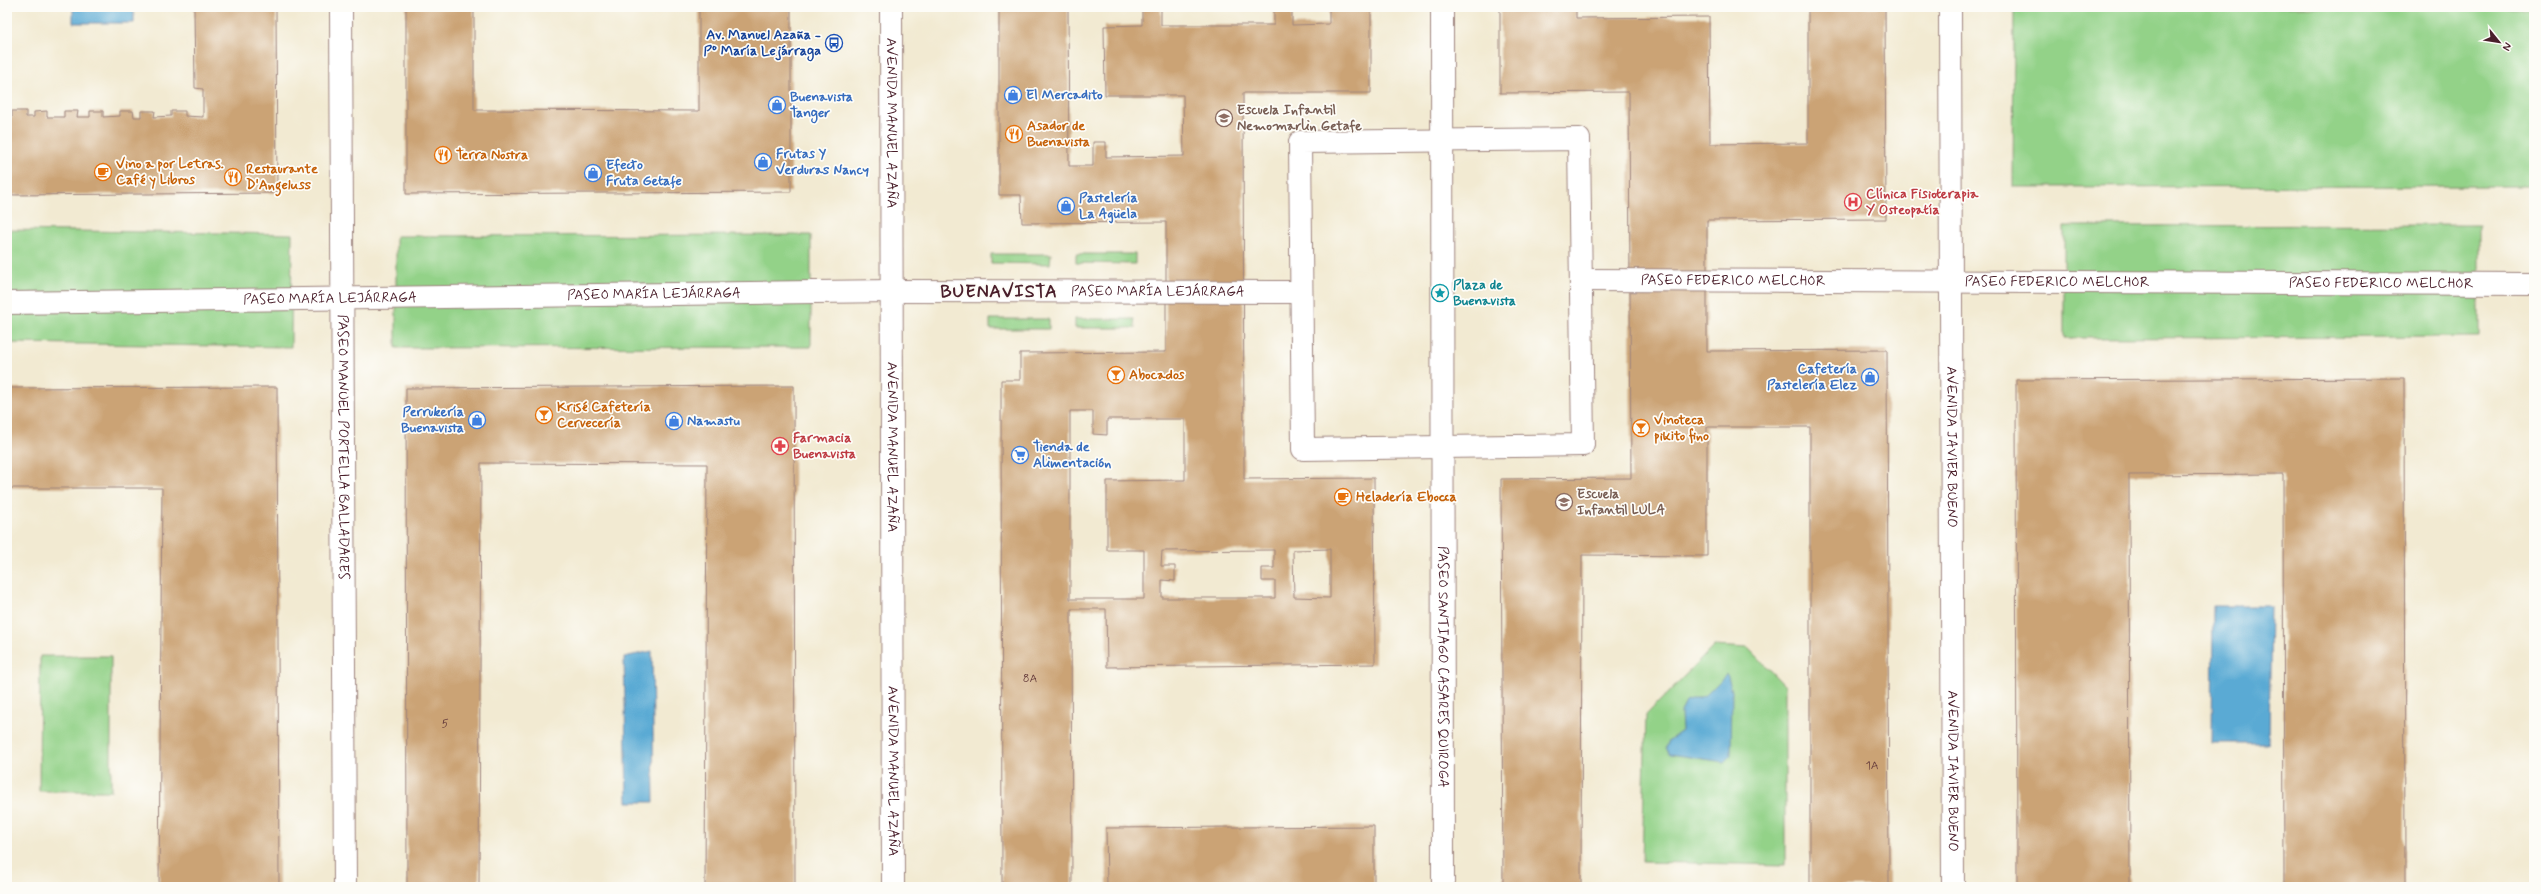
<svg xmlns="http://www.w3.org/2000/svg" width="2541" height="894" font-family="Mynerve,sans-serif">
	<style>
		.green { fill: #93d288; stroke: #6e785a }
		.water { fill: #5aaad4; stroke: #526480 }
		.building { fill: #cba375; fill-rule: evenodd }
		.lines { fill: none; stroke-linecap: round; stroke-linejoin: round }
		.street-casing { stroke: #9e847e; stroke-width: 24 }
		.secondary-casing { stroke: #9e847e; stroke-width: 24 }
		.street { stroke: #fff; stroke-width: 22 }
		.secondary { stroke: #fff; stroke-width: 22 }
		.labels { text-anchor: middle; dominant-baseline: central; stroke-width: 3.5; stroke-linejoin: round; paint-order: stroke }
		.number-label { font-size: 12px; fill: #6a403e }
		.transit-label { font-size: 14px; font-weight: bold; fill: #164399; stroke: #fdfcf7; text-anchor: end }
		.shop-label { font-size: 14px; font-weight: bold; fill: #366cbe; stroke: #fdfcf7; text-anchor: start }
		.education-label { font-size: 14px; font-weight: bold; fill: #785e54; stroke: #fdfcf7; text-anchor: start }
		.street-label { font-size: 14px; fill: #4a1f2b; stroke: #fdfcf7 }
		.food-label { font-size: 14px; font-weight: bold; fill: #c56008; stroke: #fdfcf7; text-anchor: start }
		.health-label { font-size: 14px; font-weight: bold; fill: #be3a42; stroke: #fdfcf7; text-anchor: start }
		.culture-label { font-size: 14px; font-weight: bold; fill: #0d838f; stroke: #fdfcf7; text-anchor: start }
		.district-label { font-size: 18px; font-weight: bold; letter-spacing: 1px; fill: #4a1f2b; stroke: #fdfcf7 }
	</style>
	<rect width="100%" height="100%" fill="#fdfcf7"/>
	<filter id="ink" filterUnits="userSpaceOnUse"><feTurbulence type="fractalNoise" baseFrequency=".025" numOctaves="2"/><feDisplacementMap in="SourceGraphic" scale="8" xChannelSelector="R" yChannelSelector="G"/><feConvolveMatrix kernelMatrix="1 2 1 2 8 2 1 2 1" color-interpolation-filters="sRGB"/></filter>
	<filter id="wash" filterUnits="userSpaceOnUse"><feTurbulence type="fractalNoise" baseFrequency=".012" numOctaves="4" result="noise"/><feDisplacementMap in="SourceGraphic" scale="16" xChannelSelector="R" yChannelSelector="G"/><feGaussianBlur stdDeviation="0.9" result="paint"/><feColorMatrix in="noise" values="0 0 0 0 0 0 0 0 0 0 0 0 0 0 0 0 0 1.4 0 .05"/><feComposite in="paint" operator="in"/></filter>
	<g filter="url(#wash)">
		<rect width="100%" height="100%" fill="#f2ead2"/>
		<!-- green -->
		<path class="green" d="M2014 7H2534V186L2013 187Z
			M2479 225V337L2064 338V226Z
			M7 230 292 234 291 347 7 343Z
			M811 235V347L396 348V236Z
			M991 254H1051L1050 264 991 263Z
			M1076 254H1135V264L1076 263Z
			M990 319H1049V329H990Z
			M1075 319H1134L1135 328H1075Z
			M1714 646 1748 648 1785 686V865L1642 862 1646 715Z
			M40 656H111V791H39Z"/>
		<!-- water -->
		<path class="water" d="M73 7H134V23H73Z
			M2213 606H2271L2269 744H2212Z
			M652 651 654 802H627L624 657Z
			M1727 674 1732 691 1731 755 1724 762 1670 754 1666 748 1669 740 1682 731 1681 712 1686 702 1706 695Z"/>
		<g id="blocks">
			<!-- building -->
			<path class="building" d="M194 7H276L277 193 7 195V117H12V111H26V117H34V112L47 111V117H64V111H78L77 117H90V111H103V117L120 116V111H133L134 117H141V111H155L154 117 171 116V111H185V116L203 117V89L195 88Z
				M406 7H474V110L699 111V7H791V192L406 194Z
				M999 7H1068L1069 166H1093V142H1106V157L1184 156 1183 95H1105L1104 26 1142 25V7H1161V25H1274V7H1292V25L1329 24V7H1371V93H1243L1244 479 1374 478 1375 664 1107 667 1106 609H1071L1072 887H1002L1001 380H1020V353L1166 352V222L1022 223 1021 195H999ZM1070 411H1093V434L1107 435V419H1185V480L1107 481V550H1144V599H1070ZM1330 549V598L1294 597 1293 550ZM1274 550V568H1262V581H1275V598H1162V580L1175 581V566H1161L1162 551Z
				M1500 7H1576V18L1709 17 1710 144 1808 143V7H1885L1886 219 1707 220V351L1887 350 1889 887H1810V427H1707V556L1582 555 1581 887H1503L1501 479 1631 478 1629 92 1500 93Z
				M2404 378 2405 887H2284L2283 474 2129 475 2130 887H2017L2016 380Z
				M794 386 795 887H705L707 464 481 463 479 887H407L406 388Z
				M277 387 279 887H159L162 488H7V388Z
				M1374 826V887H1107L1106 828Z"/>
		</g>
	</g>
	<g filter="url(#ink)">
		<use href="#blocks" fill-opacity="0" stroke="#9e847e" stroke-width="1"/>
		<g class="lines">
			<!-- street casing -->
			<g class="street-casing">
				<g id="street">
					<path id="s1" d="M341 7 345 887"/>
					<path id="s2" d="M1442 7 1443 887"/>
					<path id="s3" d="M1950 7 1953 887"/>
					<path d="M1579 139 1583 445 1303 449 1300 142Z"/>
					<path id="s4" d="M1581 280 2534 284"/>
					<path id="s5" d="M7 303 892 291 1301 292"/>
				</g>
			</g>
			<!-- secondary casing -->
			<g class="secondary-casing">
				<g id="secondary">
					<path id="s6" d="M891 7 893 887"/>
				</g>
			</g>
			<!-- street -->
			<use href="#street" class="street"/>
			<!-- secondary -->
			<use href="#secondary" class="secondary"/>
		</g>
	</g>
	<!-- icons -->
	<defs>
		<g id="bus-ring" transform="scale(0.9)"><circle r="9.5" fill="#fdfcf7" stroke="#1a4fb4" stroke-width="1.5"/><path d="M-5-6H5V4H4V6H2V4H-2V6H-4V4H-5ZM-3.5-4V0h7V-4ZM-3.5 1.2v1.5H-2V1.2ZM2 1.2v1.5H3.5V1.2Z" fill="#1a4fb4"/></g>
		<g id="shop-ring" transform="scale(0.9)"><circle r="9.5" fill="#fdfcf7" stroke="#3f7fe0" stroke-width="1.5"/><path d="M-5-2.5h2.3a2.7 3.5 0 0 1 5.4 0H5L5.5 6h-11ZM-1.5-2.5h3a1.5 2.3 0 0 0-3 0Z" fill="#3f7fe0"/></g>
		<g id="school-ring" transform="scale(0.9)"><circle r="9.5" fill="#fdfcf7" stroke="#8d6e63" stroke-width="1.5"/><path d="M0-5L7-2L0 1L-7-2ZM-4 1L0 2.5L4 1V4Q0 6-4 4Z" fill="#8d6e63"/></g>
		<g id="restaurant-ring" transform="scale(0.9)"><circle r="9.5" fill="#fdfcf7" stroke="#e8710a" stroke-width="1.5"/><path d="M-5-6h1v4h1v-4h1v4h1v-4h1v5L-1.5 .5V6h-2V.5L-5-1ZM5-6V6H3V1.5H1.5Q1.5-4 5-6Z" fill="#e8710a"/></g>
		<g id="cafe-ring" transform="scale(0.9)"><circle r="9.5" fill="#fdfcf7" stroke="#e8710a" stroke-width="1.5"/><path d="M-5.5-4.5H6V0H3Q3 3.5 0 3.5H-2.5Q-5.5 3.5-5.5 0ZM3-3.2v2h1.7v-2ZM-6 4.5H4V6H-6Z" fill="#e8710a"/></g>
		<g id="hospital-ring" transform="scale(0.9)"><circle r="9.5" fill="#fdfcf7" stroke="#e0444e" stroke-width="1.5"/><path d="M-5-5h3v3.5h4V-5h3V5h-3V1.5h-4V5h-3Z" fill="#e0444e"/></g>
		<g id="sight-ring" transform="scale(0.9)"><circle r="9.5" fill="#fdfcf7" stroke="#0f9aa8" stroke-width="1.5"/><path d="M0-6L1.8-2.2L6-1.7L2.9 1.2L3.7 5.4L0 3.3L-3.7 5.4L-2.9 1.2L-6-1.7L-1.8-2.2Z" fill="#0f9aa8"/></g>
		<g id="bar-ring" transform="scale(0.9)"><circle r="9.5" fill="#fdfcf7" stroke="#e8710a" stroke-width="1.5"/><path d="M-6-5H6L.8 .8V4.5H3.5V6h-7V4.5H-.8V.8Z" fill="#e8710a"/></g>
		<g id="pharmacy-ring" transform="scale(0.9)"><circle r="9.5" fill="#fdfcf7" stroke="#e0444e" stroke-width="1.5"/><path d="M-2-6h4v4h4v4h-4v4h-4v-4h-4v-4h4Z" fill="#e0444e"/></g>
		<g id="supermarket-ring" transform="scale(0.9)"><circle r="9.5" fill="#fdfcf7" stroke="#3f7fe0" stroke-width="1.5"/><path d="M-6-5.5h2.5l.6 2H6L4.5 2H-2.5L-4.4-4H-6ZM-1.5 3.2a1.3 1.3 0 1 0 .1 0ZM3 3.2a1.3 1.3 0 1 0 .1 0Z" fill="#3f7fe0"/></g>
	</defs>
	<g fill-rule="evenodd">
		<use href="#bus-ring" x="834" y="43"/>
		<use href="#shop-ring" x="1013" y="95"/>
		<use href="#shop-ring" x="777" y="105"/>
		<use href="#school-ring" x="1224" y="118"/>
		<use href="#restaurant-ring" x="1014" y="134"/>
		<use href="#restaurant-ring" x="443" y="155"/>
		<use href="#shop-ring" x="763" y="162"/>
		<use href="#cafe-ring" x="103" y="172"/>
		<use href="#shop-ring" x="593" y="173"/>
		<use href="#restaurant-ring" x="233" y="177"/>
		<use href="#hospital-ring" x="1853" y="202"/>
		<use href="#shop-ring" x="1066" y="206"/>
		<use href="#sight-ring" x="1440" y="293"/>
		<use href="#bar-ring" x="1116" y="375"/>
		<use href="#shop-ring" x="1870" y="377"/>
		<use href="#bar-ring" x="544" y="415"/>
		<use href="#shop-ring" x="477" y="420"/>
		<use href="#shop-ring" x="674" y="421"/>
		<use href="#bar-ring" x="1641" y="428"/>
		<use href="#pharmacy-ring" x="780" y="446"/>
		<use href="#supermarket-ring" x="1020" y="455"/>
		<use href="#cafe-ring" x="1343" y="497"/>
		<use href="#school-ring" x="1564" y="502"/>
	</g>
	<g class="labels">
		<!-- number labels -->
		<g class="number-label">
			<text x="1030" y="679">8A</text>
			<text x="445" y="724">5</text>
			<text x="1872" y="766">1A</text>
		</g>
		<!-- transit labels -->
		<g class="transit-label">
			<text x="821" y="35">Av. Manuel Azaña -<tspan x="821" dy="16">Pº María Lejárraga</tspan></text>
		</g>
		<!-- shop labels -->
		<g class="shop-label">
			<text x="1026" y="95">El Mercadito</text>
			<text x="790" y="97">Buenavista<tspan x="790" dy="16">Tanger</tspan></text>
			<text x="776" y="154">Frutas Y<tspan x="776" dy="16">Verduras Nancy</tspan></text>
			<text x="606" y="165">Efecto<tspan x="606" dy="16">Fruta Getafe</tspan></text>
			<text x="1079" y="198">Pastelería<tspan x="1079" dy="16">La Agüela</tspan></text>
			<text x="1857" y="369" text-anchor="end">Cafetería<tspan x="1857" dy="16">Pastelería Elez</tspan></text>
			<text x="464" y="412" text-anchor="end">Perrukería<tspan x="464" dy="16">Buenavista</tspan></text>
			<text x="687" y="421">Namastu</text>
			<text x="1033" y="447">Tienda de<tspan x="1033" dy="16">Alimentación</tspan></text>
		</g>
		<!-- education labels -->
		<g class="education-label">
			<text x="1237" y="110">Escuela Infantil<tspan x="1237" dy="16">Nemomarlin Getafe</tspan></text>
			<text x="1577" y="494">Escuela<tspan x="1577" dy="16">Infantil LULA</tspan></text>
		</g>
		<!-- street labels -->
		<g class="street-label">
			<text stroke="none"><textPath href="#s6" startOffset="116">AVENIDA MANUEL AZAÑA</textPath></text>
			<text stroke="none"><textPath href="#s4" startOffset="152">PASEO FEDERICO MELCHOR</textPath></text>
			<text stroke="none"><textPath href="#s4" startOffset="476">PASEO FEDERICO MELCHOR</textPath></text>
			<text stroke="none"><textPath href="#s4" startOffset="800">PASEO FEDERICO MELCHOR</textPath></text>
			<text stroke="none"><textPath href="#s5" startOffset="1151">PASEO MARÍA LEJÁRRAGA</textPath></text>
			<text stroke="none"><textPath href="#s5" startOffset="647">PASEO MARÍA LEJÁRRAGA</textPath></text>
			<text stroke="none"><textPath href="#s5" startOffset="323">PASEO MARÍA LEJÁRRAGA</textPath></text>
			<text stroke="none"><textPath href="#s1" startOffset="440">PASEO MANUEL PORTELLA BALLADARES</textPath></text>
			<text stroke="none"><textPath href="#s6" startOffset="440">AVENIDA MANUEL AZAÑA</textPath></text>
			<text stroke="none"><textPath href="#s3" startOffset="440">AVENIDA JAVIER BUENO</textPath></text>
			<text stroke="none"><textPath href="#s2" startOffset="660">PASEO SANTIAGO CASARES QUIROGA</textPath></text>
			<text stroke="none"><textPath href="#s6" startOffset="764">AVENIDA MANUEL AZAÑA</textPath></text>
			<text stroke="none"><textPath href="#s3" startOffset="764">AVENIDA JAVIER BUENO</textPath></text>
		</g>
		<!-- food labels -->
		<g class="food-label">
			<text x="1027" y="126">Asador de<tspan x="1027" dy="16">Buenavista</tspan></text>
			<text x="456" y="155">Terra Nostra</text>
			<text x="116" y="164">Vino a por Letras.<tspan x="116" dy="16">Café y Libros</tspan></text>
			<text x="246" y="169">Restaurante<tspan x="246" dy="16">D'Angeluss</tspan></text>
			<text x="1129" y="375">Abocados</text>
			<text x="557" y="407">Krisé Cafetería<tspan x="557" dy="16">Cervecería</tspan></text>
			<text x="1654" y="420">Vinoteca<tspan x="1654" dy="16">pikito fino</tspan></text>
			<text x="1356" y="497">Heladería Ebocca</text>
		</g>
		<!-- health labels -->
		<g class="health-label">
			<text x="1866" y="194">Clínica Fisioterapia<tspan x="1866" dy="16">Y Osteopatía</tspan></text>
			<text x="793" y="438">Farmacia<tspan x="793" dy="16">Buenavista</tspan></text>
		</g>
		<!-- culture labels -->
		<g class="culture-label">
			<text x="1453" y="285">Plaza de<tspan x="1453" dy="16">Buenavista</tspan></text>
		</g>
		<!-- district labels -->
		<g class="district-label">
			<text x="999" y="292">BUENAVISTA</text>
		</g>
	</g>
	<!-- margin -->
	<rect width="2541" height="894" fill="none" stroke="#fdfcf7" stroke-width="24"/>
	<!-- north arrow -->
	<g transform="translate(2499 42) rotate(120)" stroke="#fdfcf7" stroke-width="3" paint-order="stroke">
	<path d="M0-3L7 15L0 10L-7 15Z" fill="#4a1f2b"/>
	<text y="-6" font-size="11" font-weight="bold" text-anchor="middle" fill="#4a1f2b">N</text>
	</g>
</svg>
